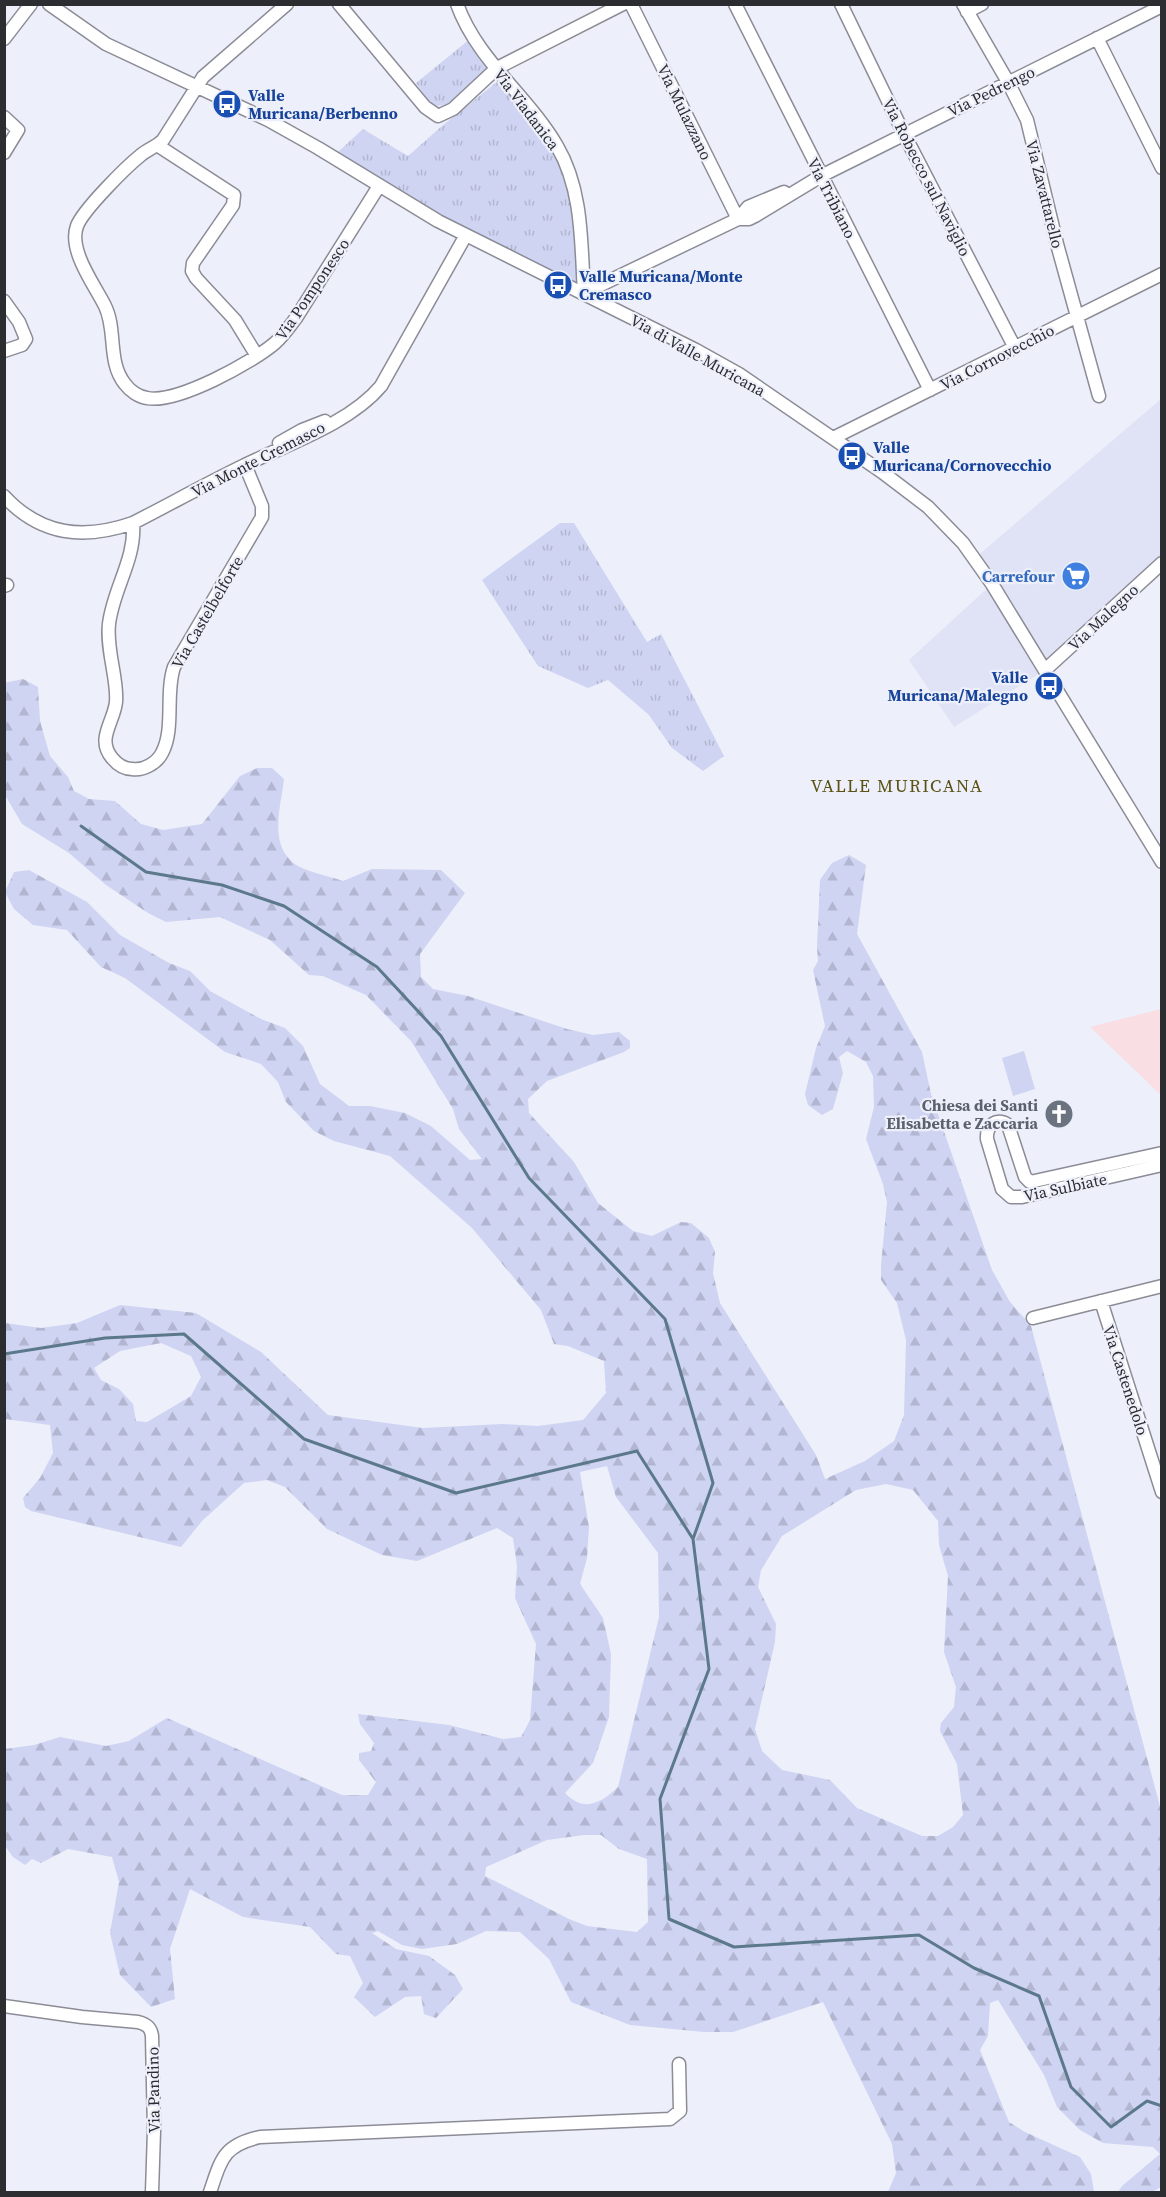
<svg xmlns="http://www.w3.org/2000/svg" width="1166" height="2197" font-family="'Source Serif 4',serif">
	<style>
		.commercial { fill: #f9dee3 }
		.built { fill: #dfe3f5 }
		.grass { fill: url(#grass-tufts) }
		.forest { fill: url(#forest-firs); fill-rule: evenodd }
		.garden { fill: #cfd4f2 }
		.lines { fill: none; stroke-linecap: round; stroke-linejoin: round }
		.stream { stroke: #5b798a; stroke-width: 3 }
		.minor-casing { stroke: #8b8c96; stroke-width: 15 }
		.minor { stroke: #fff; stroke-width: 12 }
		.labels { text-anchor: middle; dominant-baseline: central; stroke-width: 4.5; stroke-linejoin: round; paint-order: stroke }
		.street-label { font-size: 16px; fill: #2c2d31; stroke: #edeffa }
		.transit-label { font-size: 16px; font-weight: bold; fill: #164399; stroke: #edeffa; text-anchor: start }
		.shop-label { font-size: 16px; font-weight: bold; fill: #366cbe; stroke: #edeffa; text-anchor: end }
		.worship-label { font-size: 16px; font-weight: bold; fill: #5b616d; stroke: #edeffa; text-anchor: end }
		.neighbourhood-label { font-size: 18px; letter-spacing: 1.5px; fill: #5b5113; stroke: #edeffa }
	</style>
	<defs>
		<pattern id="grass-tufts" width="24" height="20" patternUnits="userSpaceOnUse" patternTransform="scale(1.5)"><rect width="24" height="20" fill="#cfd4f2"/><path d="M3 7l-1-3M5 7V3M7 7l1-3M15 17l-1-3M17 17v-4M19 17l1-3" fill="none" stroke="#b2b6d0"/></pattern>
		<pattern id="forest-firs" width="22" height="20" patternUnits="userSpaceOnUse" patternTransform="scale(1.5)"><rect width="22" height="20" fill="#cfd4f2"/><path d="M5 1l3.5 6h-7zM16 11l3.5 6h-7z" fill="#b2b6d0"/></pattern>
	</defs>
	<rect width="100%" height="100%" fill="#edeffa"/>
	<!-- commercial -->
	<path class="commercial" d="M1161 1009H1162L1161 1095 1090 1027Z"/>
	<!-- built -->
	<path class="built" d="M1161 399V563L1045 670 954 727 909 660 992 584 975 558Z"/>
	<!-- grass -->
	<path class="grass" d="M470 39 492 69C482 77 446 112 434 105 427 101 421 89 416 83Z
		M498 81C507 88 514 97 521 105 571 162 575 210 577 283L442 217 338 152 363 129 408 156 442 126Z
		M560 523H574L647 642 661 634 724 756 703 771 672 748 649 715 608 680 588 688 538 666 482 580Z"/>
	<!-- forest -->
	<path class="forest" d="M23 679 38 687 40 721 50 756 68 777 74 791 89 799 115 801 141 824 163 830 202 824 240 776 257 768H272L284 779C281 807 267 847 298 866 311 873 329 876 343 881L372 869 441 870 465 893 420 954 421 977 433 989 468 996 567 1029 593 1035 619 1032 630 1041V1048L624 1052 547 1081 528 1099 529 1113 574 1162 598 1203 633 1231 652 1236 681 1222 691 1223 709 1238 715 1252 713 1273 720 1303 816 1455 825 1479 865 1461 894 1441 904 1415 906 1340 897 1303 881 1280V1265L887 1202 883 1184 866 1139 874 1107 873 1076 866 1062 847 1051 839 1057 843 1073 833 1109 822 1115 808 1105 805 1094 816 1048 825 1026 813 970 818 961 817 947 820 880 832 863 849 855 866 865 857 934 922 1052 931 1094 992 1270 1010 1302 1031 1326 1161 1810V2187L1152 2192H1118L1122 2186 1160 2154 1153 2147 1103 2143 1080 2130 1057 2107 1044 2075 998 2000 990 2003 988 2036 980 2050 1009 2122 1025 2132 1080 2157 1091 2174 1094 2192H888L896 2173 892 2144 823 2002 733 2032H704L630 2025 571 2002 549 1959 520 1932 486 1931 457 1944 422 1949 402 1945 378 1931 372 1933 396 1949 429 1956 455 1975 463 1989 436 2018 424 2014 421 1996 405 1997 375 2017 354 1997 363 1983 350 1956 336 1954 310 1927 243 1917 190 1889 170 1949 175 1999 151 2007 120 1975 110 1933 119 1882 112 1857 68 1849 41 1863 32 1859 25 1865 13 1857 5 1846V1749L34 1745 60 1737 106 1746 129 1741 167 1718 342 1795H368L376 1782 359 1760V1753L371 1751 374 1743 360 1724 358 1714 449 1725 503 1739 521 1737 530 1720 536 1644 515 1598 517 1566 513 1538 497 1528 417 1561 382 1555 327 1529 285 1487 267 1480 244 1483 202 1521 181 1547 31 1511 25 1507 23 1498 40 1478 53 1453 50 1425 5 1419V1323L41 1328 77 1323 120 1305 196 1313 261 1352 328 1415 423 1428 502 1424 538 1426 583 1420 606 1393 604 1361 568 1346 554 1344 541 1310 472 1228 390 1156 334 1141 314 1131 286 1102 278 1082 261 1064 225 1052 125 978 101 967 67 930 33 925 14 909 5 892 14 872 29 870 87 902 120 935 169 963 190 971 210 991 261 1019 285 1028 303 1046 320 1084 349 1106H370L405 1113 431 1126 470 1160 482 1159 459 1129 453 1109 411 1041 366 995 323 976 309 975 270 940 220 917 166 922 148 913 106 885 69 853 22 824 5 795 4 683ZM161 1343 191 1356 201 1377 191 1396 147 1422 136 1421 133 1404 119 1389 101 1380 94 1368 120 1351ZM607 1466 616 1497 658 1553 659 1617 618 1787C601 1803 584 1813 565 1793L593 1763 609 1717 611 1654 603 1618 580 1584 587 1558 589 1527 580 1472ZM886 1484 913 1490 938 1521 939 1545 948 1576 944 1652 956 1687 954 1707 941 1723 940 1731 957 1764 963 1815 953 1827 938 1836H922L857 1808 830 1780 782 1770 762 1751 755 1729 775 1642 776 1624 758 1587 761 1570 782 1536 856 1490ZM584 1835H601L619 1849 647 1859 648 1922 637 1932 587 1926 569 1919 485 1876 486 1867 547 1840Z"/>
	<!-- garden -->
	<path class="garden" d="M1024 1051 1035 1089 1013 1096 1002 1058Z"/>
	<g class="lines">
		<!-- stream -->
		<path class="stream" d="M81 826 146 872 222 885 284 906 377 967 441 1036 529 1178 665 1319 713 1483 693 1539
			M4 1354 105 1338 184 1334 304 1439 456 1493 637 1451 693 1539 709 1669 660 1799 669 1919 734 1947 919 1935 974 1968 1039 1996 1071 2087 1111 2127 1147 2101 1162 2106"/>
		<!-- minor casing -->
		<g class="minor-casing">
			<path id="minor" d="M49 4 106 44 268 120 318 148 438 221 696 350 739 374 882 472 928 507 963 543 992 584 1162 862
				M287 4 203 77 163 140C156 147 148 149 141 155 126 167 83 210 77 226 68 250 94 284 105 306 117 330 107 362 125 384 130 391 139 397 147 398 177 404 253 362 275 343 283 336 289 327 296 318L379 186
				M339 4 425 107 438 116 453 109 497 68 623 4
				M457 4C477 60 528 96 557 146 583 190 581 244 584 293L738 219H749L755 216 821 176 1162 6
				M631 4 738 219
				M735 4 930 390
				M841 4 904 134 1015 348
				M963 4 1008 82 1027 120 1057 244 1099 396
				M967 12 982 4
				M1097 38 1162 168
				M4 39 31 4
				M4 117 18 130 4 153
				M157 145 234 195 233 205 193 263 192 271 196 278 235 320 257 356
				M738 219 748 207 784 192
				M4 301 19 322 26 339 22 345 4 351
				M833 438 1162 274
				M279 443 302 430 325 421
				M4 496C41 536 84 540 133 523 170 504 206 484 243 466 287 444 349 424 381 386L466 235
				M133 523C136 559 113 589 109 624 106 650 118 679 116 702 114 722 96 739 112 758 117 764 124 769 132 769 143 771 157 763 162 753 175 729 165 693 174 667L262 517V506L245 465
				M4 586 7 585
				M1045 670 1162 563
				M1162 1153 1030 1182 1025 1177 1008 1125C997 1117 986 1125 987 1139L1002 1189 1011 1197H1022L1162 1165
				M1101 1301 1162 1492
				M1033 1318 1162 1286
				M4 2006 82 2017 138 2022C146 2024 151 2027 152 2036L154 2131 152 2192
				M210 2192C221 2160 223 2145 260 2137L670 2119 680 2111 679 2064"/>
		</g>
		<!-- minor -->
		<use href="#minor" class="minor"/>
	</g>
	<!-- icons -->
	<defs>
		<g id="bus-disc" transform="scale(1.5)"><circle r="9.5" fill="#1a4fb4" stroke="#edeffa"/><path d="M-5-6H5V4H4V6H2V4H-2V6H-4V4H-5ZM-3.5-4V0h7V-4ZM-3.5 1.2v1.5H-2V1.2ZM2 1.2v1.5H3.5V1.2Z" fill="#fff"/></g>
		<g id="supermarket-disc" transform="scale(1.5)"><circle r="9.5" fill="#3f7fe0" stroke="#edeffa"/><path d="M-6-5.5h2.5l.6 2H6L4.5 2H-2.5L-4.4-4H-6ZM-1.5 3.2a1.3 1.3 0 1 0 .1 0ZM3 3.2a1.3 1.3 0 1 0 .1 0Z" fill="#fff"/></g>
		<g id="church-disc" transform="scale(1.5)"><circle r="9.5" fill="#6b7280" stroke="#edeffa"/><path d="M-1.2-6h2.4v3.5h3.3v2.4h-3.3V6h-2.4V-.1h-3.3v-2.4h3.3Z" fill="#fff"/></g>
	</defs>
	<g fill-rule="evenodd">
		<use href="#bus-disc" x="227" y="104"/>
		<use href="#bus-disc" x="558" y="285"/>
		<use href="#bus-disc" x="852" y="456"/>
		<use href="#supermarket-disc" x="1076" y="576"/>
		<use href="#bus-disc" x="1049" y="686"/>
		<use href="#church-disc" x="1059" y="1114"/>
	</g>
	<g class="labels">
		<!-- street labels -->
		<g class="street-label">
			<text transform="translate(991 91) rotate(-26)">Via Pedrengo</text>
			<text transform="translate(527 109) rotate(53)">Via Viadanica</text>
			<text transform="translate(685 112) rotate(64)">Via Mulazzano</text>
			<text transform="translate(927 177) rotate(63)">Via Robecco sul Naviglio</text>
			<text transform="translate(1045 194) rotate(76)">Via Zavattarello</text>
			<text transform="translate(832 198) rotate(63)">Via Tribiano</text>
			<text transform="translate(312 289) rotate(-56)">Via Pomponesco</text>
			<text transform="translate(698 355) rotate(29)">Via di Valle Muricana</text>
			<text transform="translate(997 357) rotate(-27)">Via Cornovecchio</text>
			<text transform="translate(258 459) rotate(-27)">Via Monte Cremasco</text>
			<text transform="translate(207 612) rotate(-60)">Via Castelbelforte</text>
			<text transform="translate(1103 617) rotate(-43)">Via Malegno</text>
			<text transform="translate(1065 1187) rotate(-12)">Via Sulbiate</text>
			<text transform="translate(1126 1380) rotate(72)">Via Castenedolo</text>
			<text transform="translate(153 2090) rotate(-91)">Via Pandino</text>
		</g>
		<!-- transit labels -->
		<g class="transit-label">
			<text x="248" y="95">Valle<tspan x="248" dy="18">Muricana/Berbenno</tspan></text>
			<text x="579" y="276">Valle Muricana/Monte<tspan x="579" dy="18">Cremasco</tspan></text>
			<text x="873" y="447">Valle<tspan x="873" dy="18">Muricana/Cornovecchio</tspan></text>
			<text x="1028" y="677" text-anchor="end">Valle<tspan x="1028" dy="18">Muricana/Malegno</tspan></text>
		</g>
		<!-- shop labels -->
		<g class="shop-label">
			<text x="1055" y="576">Carrefour</text>
		</g>
		<!-- worship labels -->
		<g class="worship-label">
			<text x="1038" y="1105">Chiesa dei Santi<tspan x="1038" dy="18">Elisabetta e Zaccaria</tspan></text>
		</g>
		<!-- neighbourhood labels -->
		<g class="neighbourhood-label">
			<text x="897" y="785">VALLE MURICANA</text>
		</g>
	</g>
	<!-- border -->
	<rect width="1166" height="2197" fill="none" stroke="#2c2d31" stroke-width="12"/>
</svg>
